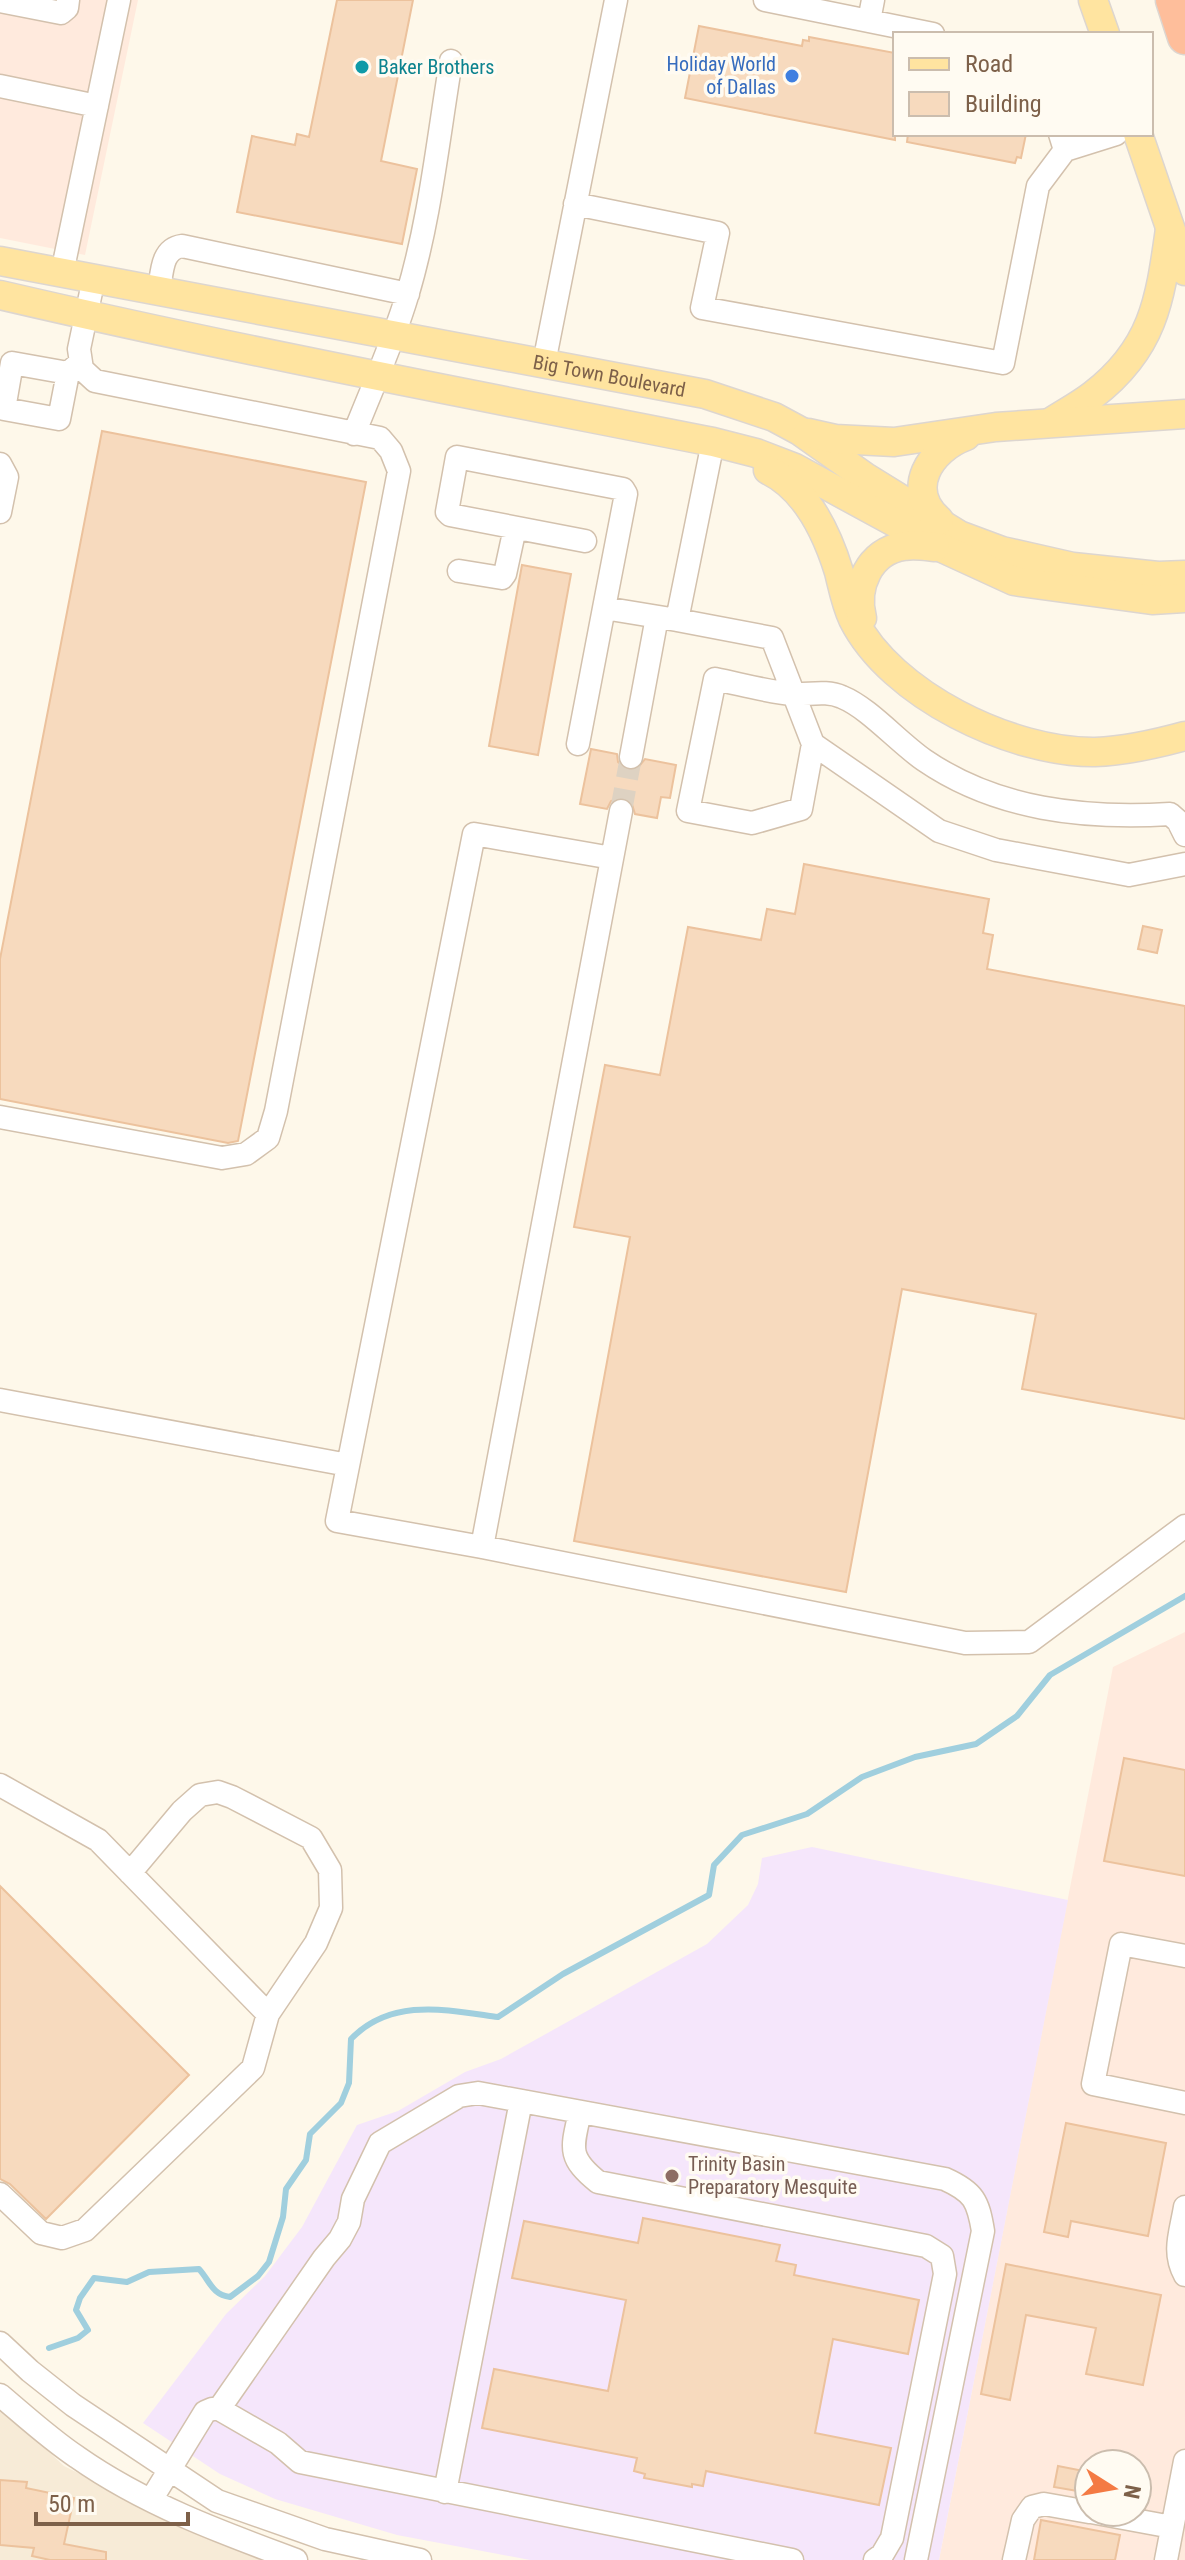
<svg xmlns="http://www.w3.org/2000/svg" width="1185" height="2560" font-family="'Roboto Condensed',sans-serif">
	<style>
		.residential { fill: #f7ebd7 }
		.commercial { fill: #ffeadd; fill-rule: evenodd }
		.education { fill: #f5e6fb }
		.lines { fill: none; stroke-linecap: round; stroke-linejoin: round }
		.stream { stroke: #a0cfde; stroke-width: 6 }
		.building { fill: #f7dabe; stroke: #ecc29d; stroke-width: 2 }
		.minor-tunnel { stroke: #ded2c2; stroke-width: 22; stroke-dasharray: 22 11; stroke-linecap: butt }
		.minor-casing { stroke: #d3c1ad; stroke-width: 25 }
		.major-casing { stroke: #ddd6d0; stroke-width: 31 }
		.highway-casing { stroke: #ddd6d0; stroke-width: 37 }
		.minor { stroke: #fff; stroke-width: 22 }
		.major { stroke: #ffe4a0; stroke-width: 28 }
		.highway { stroke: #febe9b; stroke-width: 34 }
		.culture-dot { fill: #0f9aa8; stroke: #fffbf2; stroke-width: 3 }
		.shop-dot { fill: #3f7fe0; stroke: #fffbf2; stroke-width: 3 }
		.education-dot { fill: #8d6e63; stroke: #fffbf2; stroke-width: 3 }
		.labels { text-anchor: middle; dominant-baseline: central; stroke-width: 7; stroke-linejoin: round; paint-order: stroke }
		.shop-label { font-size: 20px; fill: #366cbe; stroke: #fffbf2; text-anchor: end }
		.culture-label { font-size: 20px; fill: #0d838f; stroke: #fffbf2; text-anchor: start }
		.street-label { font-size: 20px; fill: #7d6049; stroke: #fffbf2 }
		.education-label { font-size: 20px; fill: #785e54; stroke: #fffbf2; text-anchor: start }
	</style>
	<rect width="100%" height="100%" fill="#fef8ea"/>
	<!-- residential -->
	<path class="residential" d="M0 2406 64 2466 215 2541 261 2560H0Z"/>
	<!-- commercial -->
	<path class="commercial" d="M0 0H138L85 255 0 238Z
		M1185 1632V2560H939L1113 1667ZM1089 2464H1137V2512H1089Z"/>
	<!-- education -->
	<path class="education" d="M812 1847 1068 1900 939 2560H530L397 2535 275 2499 220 2474 143 2423 226 2314 265 2276 302 2227 357 2125 398 2111 465 2072 501 2059 707 1944 748 1905 758 1884 762 1858Z"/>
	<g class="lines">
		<!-- stream -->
		<path class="stream" d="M49 2348 78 2338 88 2330 76 2310 80 2298 94 2278 127 2282 149 2272 199 2269C210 2281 212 2295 230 2297L258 2276 269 2262 283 2217 286 2189 306 2160 310 2134 341 2103 349 2083 351 2039C392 1997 447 2010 498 2017L563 1974 709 1895 714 1865 742 1835 807 1814 862 1777 915 1757 976 1744 1017 1716 1050 1675 1185 1596"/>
	</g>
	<!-- building -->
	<path class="building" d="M337 0H413L381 161 417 169 402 244 237 212 252 136 295 145 297 134 309 137Z
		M699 26 802 46 803 40 809 41V37L895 53V140L685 98Z
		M908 134H1026L1021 158 1017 157 1015 163 907 142Z
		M102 431 366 482 238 1141 228 1143 0 1099V959Z
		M522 565 571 574 538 755 489 746Z
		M591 749 617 754 618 762 628 771 636 770 645 759 676 765 670 798 661 797 657 818 635 814 631 801 623 797 611 801 607 809 580 804Z
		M804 864 989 899 983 933 993 935 987 969 1185 1006V1419L1022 1389 1036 1314 902 1289 846 1592 574 1541 630 1237 574 1227 605 1065 660 1075 688 927 761 940 767 909 795 914Z
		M1143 926 1162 930 1157 953 1138 949Z
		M1124 1758 1185 1770V1876L1104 1861Z
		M0 1886 189 2075 46 2219 10 2184 0 2179Z
		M1066 2123 1166 2143 1148 2236 1071 2221 1068 2237 1044 2232Z
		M643 2218 780 2245 776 2261 796 2265 794 2275 919 2300 908 2354 833 2339 815 2433 891 2448 879 2505 706 2471 703 2486 692 2484V2487L644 2478 645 2474 634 2471 637 2458 482 2428 494 2369 608 2391 626 2300 512 2278 524 2221 638 2243Z
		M1006 2264 1161 2295 1143 2385 1086 2374 1096 2328 1026 2315 1010 2400 981 2394Z
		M1058 2466 1089 2472V2493L1054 2487Z
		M0 2480 27 2482 26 2488 74 2498 64 2544 106 2552V2560H50L32 2556 34 2548 0 2545Z
		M1041 2520 1120 2535 1115 2560H1034Z"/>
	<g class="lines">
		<!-- minor-tunnel -->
		<path class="minor-tunnel" d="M621 811 631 757"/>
		<!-- minor casing -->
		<g class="minor-casing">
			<path id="minor" d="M765 0 933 34
				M0 1 61 13 67 8 68 0
				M869 21 873 0
				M0 86 97 106
				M1060 134 1065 150 1116 134
				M575 204 718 233 702 308 1003 363 1038 186 1065 150
				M62 273 119 0
				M159 291C162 273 161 249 182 246L408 294
				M544 363 616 0
				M68 373 59 419 4 409 12 363 68 373 81 362
				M354 434C372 388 393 343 407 296 430 220 438 139 451 61
				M713 442 677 620 772 638 813 744 939 831 996 850 1129 875 1185 864
				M0 464 7 477 0 512
				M585 541 450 515 447 512 457 457 623 489 626 494 604 608
				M459 571 502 578 505 574 515 528
				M578 744 604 608 677 620
				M813 744 801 809 752 823 688 811 715 679C740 684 768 692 793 694 809 695 826 690 842 697 869 708 898 742 924 760 997 810 1084 819 1170 814L1178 821 1185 835
				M631 757 657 617
				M612 858 474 834 337 1521 482 1547 965 1643 1029 1642 1185 1526
				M0 1117 222 1158 246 1154 268 1138 276 1111 399 471 391 451 380 438 95 381 82 369 79 349 94 278
				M0 1400 348 1465
				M482 1547 621 811
				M0 1785 98 1840 268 2014 253 2068 85 2230 62 2238 41 2233 0 2194
				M130 1873 182 1811 200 1795 218 1792 232 1797 311 1838 330 1870 331 1908 316 1943 268 2014
				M1185 1956 1121 1944 1093 2084 1185 2103
				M580 2112C572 2148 567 2157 598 2182L926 2246 942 2256 945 2274 892 2538 882 2555 875 2560
				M1185 2207C1181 2232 1172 2252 1185 2275
				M0 2343 30 2371 73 2405 217 2501 325 2539 420 2560
				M0 2395C25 2416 50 2439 77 2457 144 2504 220 2532 296 2560
				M219 2409 324 2258 340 2239 349 2222 353 2199 380 2143 459 2096 478 2093 945 2179C974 2192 978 2201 983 2231L916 2560
				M445 2492 521 2101
				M151 2500 205 2412 212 2409H219L278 2443 300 2462 792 2560
				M1091 2512 1172 2527
				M1014 2560 1023 2520 1032 2507 1044 2504 1089 2512
				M1166 2560 1185 2461"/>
		</g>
		<!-- major casing -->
		<g class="major-casing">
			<g id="major">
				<path d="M1093 0 1105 34"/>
				<path d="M1138 134 1185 271"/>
				<path id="s1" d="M0 261 705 394 774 417 800 431 865 477 959 535 1002 551 1073 567 1158 576 1185 575"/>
				<path d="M0 295C236 350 475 395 713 442L756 453 795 468 940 547 1014 581 1152 600 1185 598"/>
				<path d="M1051 422C1065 413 1080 405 1093 395 1154 348 1160 300 1170 229"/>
				<path d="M808 433 835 439 894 442 996 427 1185 414"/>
				<path d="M768 470C807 489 827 533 839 572 843 588 846 604 853 619 891 695 1012 753 1095 752 1125 751 1156 744 1185 736"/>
				<path d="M939 520C904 490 930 449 966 436"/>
				<path d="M862 618C854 587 869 551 904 546 914 544 925 546 935 547"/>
			</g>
		</g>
		<!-- highway casing -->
		<g class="highway-casing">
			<path id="highway" d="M1173 0 1185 37"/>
		</g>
		<!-- minor -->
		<use href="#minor" class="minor"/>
		<!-- major -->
		<use href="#major" class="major"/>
		<!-- highway -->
		<use href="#highway" class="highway"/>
	</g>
	<!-- markers -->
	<circle class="culture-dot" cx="362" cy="67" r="8"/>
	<circle class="shop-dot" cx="792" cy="76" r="8"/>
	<circle class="education-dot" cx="672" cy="2176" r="8"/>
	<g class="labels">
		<!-- shop labels -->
		<g class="shop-label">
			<text x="776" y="64">Holiday World<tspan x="776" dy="23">of Dallas</tspan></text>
		</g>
		<!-- culture labels -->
		<g class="culture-label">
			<text x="378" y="67">Baker Brothers</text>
		</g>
		<!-- street labels -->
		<g class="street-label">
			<text stroke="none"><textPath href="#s1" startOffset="620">Big Town Boulevard</textPath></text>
		</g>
		<!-- education labels -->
		<g class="education-label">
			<text x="688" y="2164">Trinity Basin<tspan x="688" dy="23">Preparatory Mesquite</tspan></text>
		</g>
	</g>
	<!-- legend -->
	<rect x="893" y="32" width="260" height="104" fill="#fffbf2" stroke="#cbbdae" stroke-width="2"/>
	<rect x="909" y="58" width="40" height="12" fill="#ffe4a0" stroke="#cbbdae" stroke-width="2"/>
	<text x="965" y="72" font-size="24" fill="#7d6049">Road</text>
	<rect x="909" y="92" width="40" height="24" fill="#f7dabe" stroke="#cbbdae" stroke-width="2"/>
	<text x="965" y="112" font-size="24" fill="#7d6049">Building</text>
	<!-- north arrow -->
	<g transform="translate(1113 2488) rotate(101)"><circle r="38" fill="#fffbf2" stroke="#cbbdae" stroke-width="2"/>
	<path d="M0-6L14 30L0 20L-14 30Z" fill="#f47a44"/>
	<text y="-12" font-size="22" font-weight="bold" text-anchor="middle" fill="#7d6049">N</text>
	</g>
	<!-- scale -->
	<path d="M36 2512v12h152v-12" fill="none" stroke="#7d6049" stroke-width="4"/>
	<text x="48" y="2512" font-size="24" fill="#7d6049" stroke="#fffbf2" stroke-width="6" paint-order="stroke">50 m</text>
</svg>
